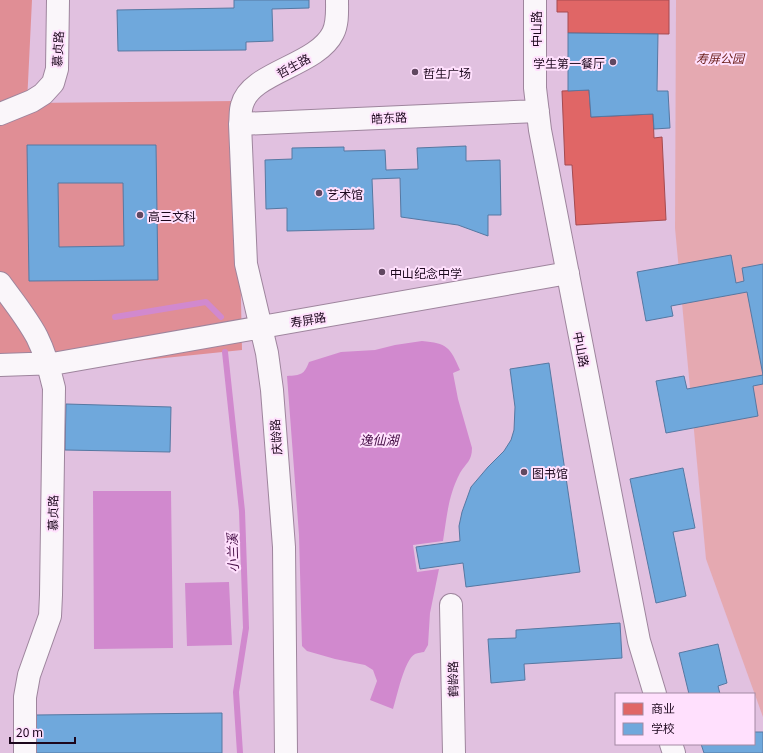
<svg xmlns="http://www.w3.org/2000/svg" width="763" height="753" font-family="Georgia,'Noto Sans SC',serif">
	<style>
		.green { fill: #e5a9b1 }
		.forest { fill: #e08e95 }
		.water { fill: #d189ce }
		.shops { fill: #e06666; stroke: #a54a50 }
		.schools { fill: #6fa8dc; stroke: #5678a2; fill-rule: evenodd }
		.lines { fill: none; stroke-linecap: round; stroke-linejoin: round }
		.stream { stroke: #d189ce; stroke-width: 6 }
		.street-casing { stroke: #9e859d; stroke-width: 24 }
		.street { stroke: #faf6fa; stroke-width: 22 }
		.poi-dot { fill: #614861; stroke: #ffe0fd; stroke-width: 1.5 }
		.labels { text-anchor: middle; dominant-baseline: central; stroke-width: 4; stroke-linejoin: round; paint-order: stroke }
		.street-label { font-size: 12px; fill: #1c071c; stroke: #ffe0fd }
		.park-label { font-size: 12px; font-style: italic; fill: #6a1c17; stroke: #ffe0fd }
		.poi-label { font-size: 12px; fill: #1c071c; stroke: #ffe0fd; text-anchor: start }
		.water-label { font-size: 13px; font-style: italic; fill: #470f47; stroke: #ffe0fd }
	</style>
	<rect width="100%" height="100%" fill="#e1c1e0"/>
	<!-- green -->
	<path class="green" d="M676 0H763V717L706 559 675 228Z"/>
	<!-- forest -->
	<path class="forest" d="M0 0H32L27 103 237 101 242 350 0 375Z"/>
	<!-- water -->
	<path class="water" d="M422 341C447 343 450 347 460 370L453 373 458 399 472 448C472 461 466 463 460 473 448 496 447 516 443 541L413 545 417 572 439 569 430 613 428 645 424 652C422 652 418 653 415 654 404 660 397 697 393 709L370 700 377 681 373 670 365 665 335 659 307 651 302 646 299 535 287 376C301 375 304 375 309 362L341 352 375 350 395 345Z
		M93 491H171L173 648 94 649Z
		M229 582 232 645 187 646 185 583Z"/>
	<!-- shops -->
	<path class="shops" d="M557 0H669V34L568 33V12H557Z
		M589 90 591 117 653 114 654 138 662 137 666 220 576 225 572 165H565L562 91Z"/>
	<!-- schools -->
	<path class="schools" d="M234 0H309V8L272 9 273 41 246 42V50L118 51 117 10 234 8Z
		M568 33 658 34 657 91H668L670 128 654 129 653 114 591 117 589 90 568 91Z
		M27 145H156L158 280 29 281ZM58 183H123L124 246 59 247Z
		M466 146V161L500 160 501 215H488V236L458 225 401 217 400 178 372 179 374 229 287 231V208L266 209 265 160 292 159V148L344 147V151L385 150 386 170 418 169 417 148Z
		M731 255 736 283 744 281 742 268 763 264V384L753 386 758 416 666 433 656 381 684 376 687 389 763 375 747 292 671 306 673 316 646 321 637 272Z
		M549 363 580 572 466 587 463 563 420 569 416 547 460 541 459 526 462 512 471 487 488 467 504 451 511 440 514 430 515 407 510 369Z
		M66 404 171 407 170 452 65 450Z
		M683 468 695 528 673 532 686 596 656 603 630 479Z
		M620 623 622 658 524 664 525 680 491 683 488 639 516 638V630Z
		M718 644 727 683 718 686 720 694H689L679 653Z
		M222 713V753H35V715Z
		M754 732H763V753H704L701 744H754Z"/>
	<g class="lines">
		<!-- stream -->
		<path class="stream" d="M115 317 206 302 221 317
			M225 352 242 511 246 628 236 692 240 753"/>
		<!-- street casing -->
		<g class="street-casing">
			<path id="street" d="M535 0V88L540 130 639 641 655 694
				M0 114 32 101 43 94 53 83 57 69 58 0
				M240 124 538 111
				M0 283C13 301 27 318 37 337 45 353 50 371 54 388L51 595 50 616 29 675 25 697V753
				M0 365 58 363 568 273
				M451 605 454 753
				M671 744 674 753
				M286 753 284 547 272 390 267 353 246 264 240 124C241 118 240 111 242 105 250 72 317 66 333 33 338 23 337 11 337 0"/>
		</g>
		<!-- street -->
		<use href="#street" class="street"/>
	</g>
	<!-- markers -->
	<g class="poi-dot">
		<circle cx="613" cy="62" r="4"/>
		<circle cx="415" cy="72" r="4"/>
		<circle cx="319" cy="193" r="4"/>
		<circle cx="140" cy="215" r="4"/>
		<circle cx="382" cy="272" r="4"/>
		<circle cx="524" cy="472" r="4"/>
	</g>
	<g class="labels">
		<!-- street labels -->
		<g class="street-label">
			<text transform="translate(535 29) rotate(-90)">中山路</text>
			<text transform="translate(57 49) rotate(-87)">慕贞路</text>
			<text transform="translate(293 65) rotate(-29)">哲生路</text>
			<text transform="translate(389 117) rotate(-3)">皓东路</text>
			<text transform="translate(308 319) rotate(-10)">寿屏路</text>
			<text transform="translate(582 349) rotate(79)">中山路</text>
			<text transform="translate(275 437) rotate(-94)">庆龄路</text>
			<text transform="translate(52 513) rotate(-89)">慕贞路</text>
			<text transform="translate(452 679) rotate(-91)">鹤龄路</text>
		</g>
		<!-- park labels -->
		<g class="park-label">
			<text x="720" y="57">寿屏公园</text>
		</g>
		<!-- poi labels -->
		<g class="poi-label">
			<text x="605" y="62" text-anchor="end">学生第一餐厅</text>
			<text x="423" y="72">哲生广场</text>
			<text x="327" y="193">艺术馆</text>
			<text x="148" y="215">高三文科</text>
			<text x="390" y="272">中山纪念中学</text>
			<text x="532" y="472">图书馆</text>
		</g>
		<!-- water labels -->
		<g class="water-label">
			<text x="379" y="439">逸仙湖</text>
			<text transform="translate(232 553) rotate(-92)">小兰溪</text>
		</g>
	</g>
	<!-- legend -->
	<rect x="615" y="693" width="140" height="52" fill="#ffe0fd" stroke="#a489a3"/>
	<rect x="623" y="703" width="20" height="12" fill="#e06666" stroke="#a489a3"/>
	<text x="651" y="713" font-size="12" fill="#1c071c">商业</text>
	<rect x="623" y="723" width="20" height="12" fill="#6fa8dc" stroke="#a489a3"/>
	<text x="651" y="733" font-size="12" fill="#1c071c">学校</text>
	<!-- scale -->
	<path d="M10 737v6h65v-6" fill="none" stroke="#1c071c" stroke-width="2"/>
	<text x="16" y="737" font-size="12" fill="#1c071c" stroke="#ffe0fd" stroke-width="3" paint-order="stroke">20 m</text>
</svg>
